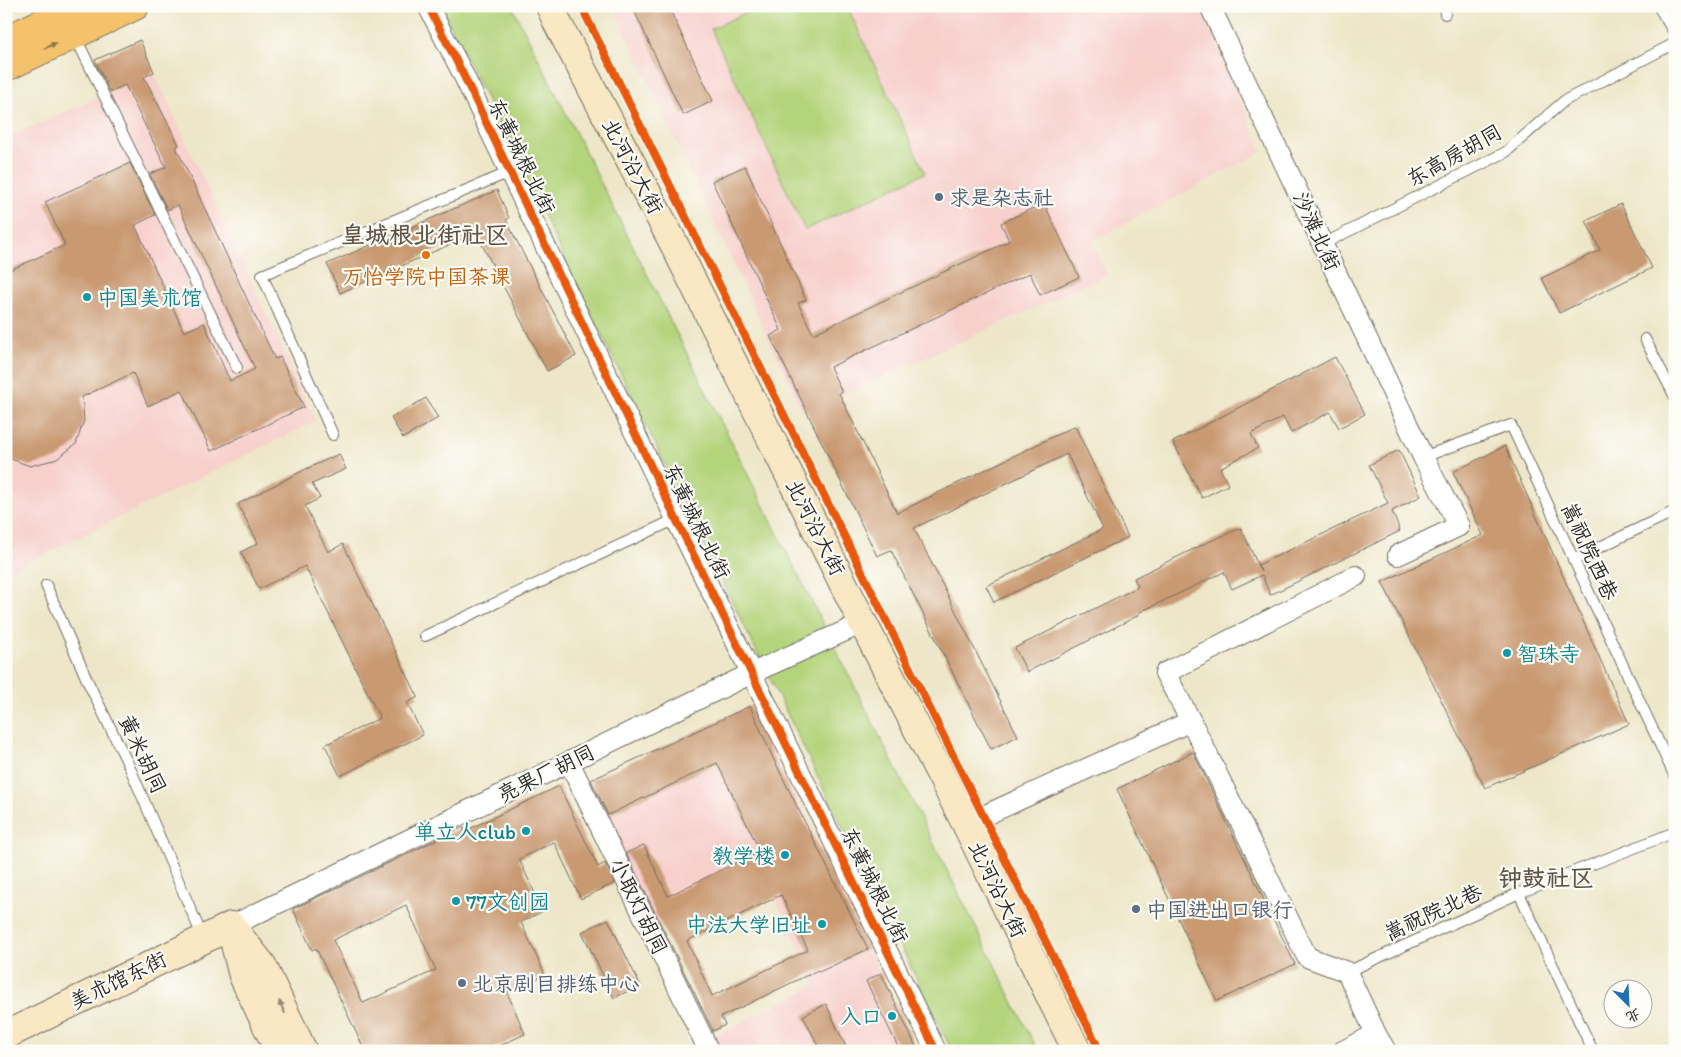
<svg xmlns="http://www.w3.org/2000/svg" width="1681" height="1057" font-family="Itim,'LXGW WenKai TC',sans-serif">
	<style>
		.built { fill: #f7d0cc }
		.green { fill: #b4d47b; stroke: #708053 }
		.building { fill: #c99a72; fill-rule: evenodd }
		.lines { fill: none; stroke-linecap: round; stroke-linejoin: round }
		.service-casing { stroke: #6f6c62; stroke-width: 12 }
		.minor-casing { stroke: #6f6c62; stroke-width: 22 }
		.secondary-casing { stroke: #6f6c62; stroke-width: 30 }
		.primary-casing { stroke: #6f6c62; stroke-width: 30 }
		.service { stroke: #fff; stroke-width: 10 }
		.minor { stroke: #fff; stroke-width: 20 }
		.secondary { stroke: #fae7c3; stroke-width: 28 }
		.primary { stroke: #f3c26a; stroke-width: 28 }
		.cycleway-casing { stroke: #fdfcf7; stroke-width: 11 }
		.cycleway { stroke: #e8590c; stroke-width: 8 }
		.oneway { fill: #8f764a }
		.oneway2 { fill: #928977 }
		.service-dot { fill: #5c6f8a; stroke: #fdfcf7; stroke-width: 2 }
		.food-dot { fill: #e8710a; stroke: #fdfcf7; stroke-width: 2 }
		.culture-dot { fill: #0f9aa8; stroke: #fdfcf7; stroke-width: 2 }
		.labels { text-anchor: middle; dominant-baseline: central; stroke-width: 4.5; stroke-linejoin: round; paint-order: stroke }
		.street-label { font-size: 21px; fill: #2b2b2b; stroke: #fdfcf7 }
		.service-label { font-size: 21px; fill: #4e5e75; stroke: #fdfcf7; text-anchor: start }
		.food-label { font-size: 21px; fill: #c56008; stroke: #fdfcf7 }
		.culture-label { font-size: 21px; fill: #0d838f; stroke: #fdfcf7; text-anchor: end }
		.quarter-label { font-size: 24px; font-weight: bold; fill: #625244; stroke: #fdfcf7 }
	</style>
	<rect width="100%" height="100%" fill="#fdfcf7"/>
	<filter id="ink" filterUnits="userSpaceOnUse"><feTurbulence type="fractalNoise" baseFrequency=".02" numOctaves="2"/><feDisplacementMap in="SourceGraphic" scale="10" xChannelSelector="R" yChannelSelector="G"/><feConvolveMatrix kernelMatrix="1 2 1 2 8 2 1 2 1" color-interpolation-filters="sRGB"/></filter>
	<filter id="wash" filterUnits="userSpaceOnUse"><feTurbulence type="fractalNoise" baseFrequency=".0096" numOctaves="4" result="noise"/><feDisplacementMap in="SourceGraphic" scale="20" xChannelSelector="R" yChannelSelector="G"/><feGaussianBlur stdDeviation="1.12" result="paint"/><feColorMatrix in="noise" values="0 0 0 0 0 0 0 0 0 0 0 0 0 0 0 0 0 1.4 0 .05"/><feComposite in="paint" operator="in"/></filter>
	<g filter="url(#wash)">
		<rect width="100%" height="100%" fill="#ede6c8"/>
		<!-- built -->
		<path class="built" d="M613 6H1202L1262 152 1092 241 1107 275 803 413Z
			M154 73 316 421 6 573V138Z
			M752 704 774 753 918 1051H722L715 1036 816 985 764 874 653 927 584 784Z"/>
		<!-- green -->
		<path class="green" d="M441 6H512L1038 1051H952Z
			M760 6H847L925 173 805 230 711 29Z"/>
		<g id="blocks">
			<!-- building -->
			<path class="building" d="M632 6H668L713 101 683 115Z
				M140 40 154 72 144 77 179 145 176 147 275 359 280 357 304 407 211 451 182 390 148 406 133 373 82 397 84 420 76 444 57 459 30 466 6 457V272L65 245 45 202 130 163 155 215 135 225 184 332 204 323 230 381 255 369 178 205 167 210 150 174 166 167 125 85 110 92 95 60Z
				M745 166 806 300 798 303 813 334 1009 241 1001 223 1044 203 1079 277 1040 295 1030 273 830 367 842 392 839 393 897 513 1075 426 1128 537 994 602 986 586 1103 529 1067 454 914 528 1018 736 991 749 891 550 877 556 770 336 781 330 712 181Z
				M497 190 509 218 506 220 576 356 547 371 476 233 340 293 327 264Z
				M1621 204 1652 268 1559 313 1542 278 1600 250 1586 221Z
				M1335 357 1365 414 1339 428 1330 412 1291 433 1283 417 1251 434 1258 448 1220 468 1228 485 1202 498 1173 442Z
				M426 398 438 418 403 438 391 418Z
				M1505 446 1629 724 1485 788 1382 582 1483 535 1453 472Z
				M1399 450 1421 496 1392 511 1400 531 1270 595 1262 575 1232 589 1224 572 1138 613 1139 615 1027 672 1015 648 1138 587 1134 578 1206 543 1241 528 1261 572 1258 565 1388 503 1369 465Z
				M339 454 346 469 312 484 320 498 305 506 328 552 343 544 418 697 407 703 423 735 340 776 325 745 380 718 305 566 259 589 241 552 258 543 238 504 304 470Z
				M750 706 773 758 868 949 819 972 818 970 721 1017 725 1025 713 1031 626 853 644 845 668 896 760 851 717 763 608 815 591 780ZM781 895 808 950 712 996 687 941Z
				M1193 752 1295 964 1217 1001 1117 789Z
				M559 786 598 867 605 863 615 883 581 899 554 842 519 859 543 911 521 922 545 975 507 992 525 1034 488 1051H365L316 948 312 950 293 909 463 827 465 831ZM406 905 436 970 363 1003 333 940Z
				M608 919 640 985 614 998 582 932Z
				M881 973 918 1051H900L866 981Z
				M826 1004 848 1051H821L803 1016Z"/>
		</g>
	</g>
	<g filter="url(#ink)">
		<use href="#blocks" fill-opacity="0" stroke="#6f6c62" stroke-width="1"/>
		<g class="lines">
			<!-- service casing -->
			<g class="service-casing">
				<path id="service" d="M1445 6V14
					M1658 6 1675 34
					M75 36 237 368
					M1323 244 1506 152 1564 101 1675 43
					M1645 339 1675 397
					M333 435 262 275 510 172
					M1423 457 1511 425 1675 777
					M1573 560 1675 511
					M46 585 88 682 130 768 203 938
					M425 636 676 519
					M1519 893 1592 1049 1589 1051
					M1347 972 1519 893 1675 832"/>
			</g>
			<!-- minor casing -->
			<g class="minor-casing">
				<path id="minor" d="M428 6 461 70 676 519 936 1051
					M1210 6 1423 457 1459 526 1398 555
					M1356 576 1165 673 1191 721 1307 957 1347 972 1376 1034
					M569 762 709 1051
					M966 824 1191 721
					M231 926 752 673 863 623
					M1343 1051 1376 1034 1386 1051"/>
			</g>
			<!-- secondary casing -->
			<g class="secondary-casing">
				<path id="secondary" d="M550 6 558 24 674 244 863 623 966 824 1077 1051
					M231 926 262 965 303 1051
					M232 932 243 976 279 1051
					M6 1035 231 926"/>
			</g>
			<!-- primary casing -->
			<g class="primary-casing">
				<path id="primary" d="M6 40 78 6
					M6 67 135 6"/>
			</g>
			<!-- service -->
			<use href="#service" class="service"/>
			<!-- minor -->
			<use href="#minor" class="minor"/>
			<!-- secondary -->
			<use href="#secondary" class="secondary"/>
			<!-- primary -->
			<use href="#primary" class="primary"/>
			<!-- cycleway casing -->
			<g class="cycleway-casing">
				<path id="cycleway" d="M428 6 461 70 676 519 936 1051
					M581 6 1100 1051"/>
			</g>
			<!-- cycleway -->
			<use href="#cycleway" class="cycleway"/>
		</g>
		<!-- one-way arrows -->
		<defs><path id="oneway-solid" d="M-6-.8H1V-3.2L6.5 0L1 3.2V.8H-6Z" transform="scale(1.25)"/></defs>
		<use class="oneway" href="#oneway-solid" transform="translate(50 46) rotate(-25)"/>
		<use class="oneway2" href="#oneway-solid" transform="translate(282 1007) rotate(-115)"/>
	</g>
	<!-- markers -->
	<g class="service-dot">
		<circle cx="939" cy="197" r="5"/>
		<circle cx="1136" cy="909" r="5"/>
		<circle cx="462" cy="983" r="5"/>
	</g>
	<circle class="food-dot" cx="426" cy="255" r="5"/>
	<g class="culture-dot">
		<circle cx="87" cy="297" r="5"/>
		<circle cx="1507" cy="653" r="5"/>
		<circle cx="526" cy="831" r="5"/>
		<circle cx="785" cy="855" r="5"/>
		<circle cx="456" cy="901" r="5"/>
		<circle cx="822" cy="924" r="5"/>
		<circle cx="892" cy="1016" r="5"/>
	</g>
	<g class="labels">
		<!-- street labels -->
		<g class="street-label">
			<text transform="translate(1454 155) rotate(-29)">东高房胡同</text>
			<text transform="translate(522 156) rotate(64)">东黄城根北街</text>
			<text transform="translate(633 166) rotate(62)">北河沿大街</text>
			<text transform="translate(1317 231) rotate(65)">沙滩北街</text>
			<text transform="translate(697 521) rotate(64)">东黄城根北街</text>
			<text transform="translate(816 527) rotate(63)">北河沿大街</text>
			<text transform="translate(1590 551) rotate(65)">嵩祝院西巷</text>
			<text transform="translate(143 754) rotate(65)">黄米胡同</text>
			<text transform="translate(546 773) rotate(-26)">亮果厂胡同</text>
			<text transform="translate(875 885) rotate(64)">东黄城根北街</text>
			<text transform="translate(998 889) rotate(64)">北河沿大街</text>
			<text transform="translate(639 906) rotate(64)">小取灯胡同</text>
			<text transform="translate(1433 912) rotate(-25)">嵩祝院北巷</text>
			<text transform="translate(118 980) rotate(-26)">美术馆东街</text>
		</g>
		<!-- service labels -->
		<g class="service-label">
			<text x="949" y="197">求是杂志社</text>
			<text x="1146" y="909">中国进出口银行</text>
			<text x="472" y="983">北京剧目排练中心</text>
		</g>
		<!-- food labels -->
		<g class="food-label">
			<text x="426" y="276">万怡学院中国茶课</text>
		</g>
		<!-- culture labels -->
		<g class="culture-label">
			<text x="97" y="297" text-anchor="start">中国美术馆</text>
			<text x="1517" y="653" text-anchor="start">智珠寺</text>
			<text x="516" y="831">单立人club</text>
			<text x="775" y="855">教学楼</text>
			<text x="466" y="901" text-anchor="start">77文创园</text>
			<text x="812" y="924">中法大学旧址</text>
			<text x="882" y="1016">入口</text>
		</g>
		<!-- quarter labels -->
		<g class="quarter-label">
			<text x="425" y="234">皇城根北街社区</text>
			<text x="1546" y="877">钟鼓社区</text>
		</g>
	</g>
	<!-- margin -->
	<rect width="1681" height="1057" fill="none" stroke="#fdfcf7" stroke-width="25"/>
	<!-- north arrow -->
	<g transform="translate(1628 1004) rotate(156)"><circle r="24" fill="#fdfcf7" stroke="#a9a8a5"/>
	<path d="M0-4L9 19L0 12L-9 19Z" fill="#1f6fb2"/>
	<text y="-8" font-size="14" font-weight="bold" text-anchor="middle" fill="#2b2b2b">北</text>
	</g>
</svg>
